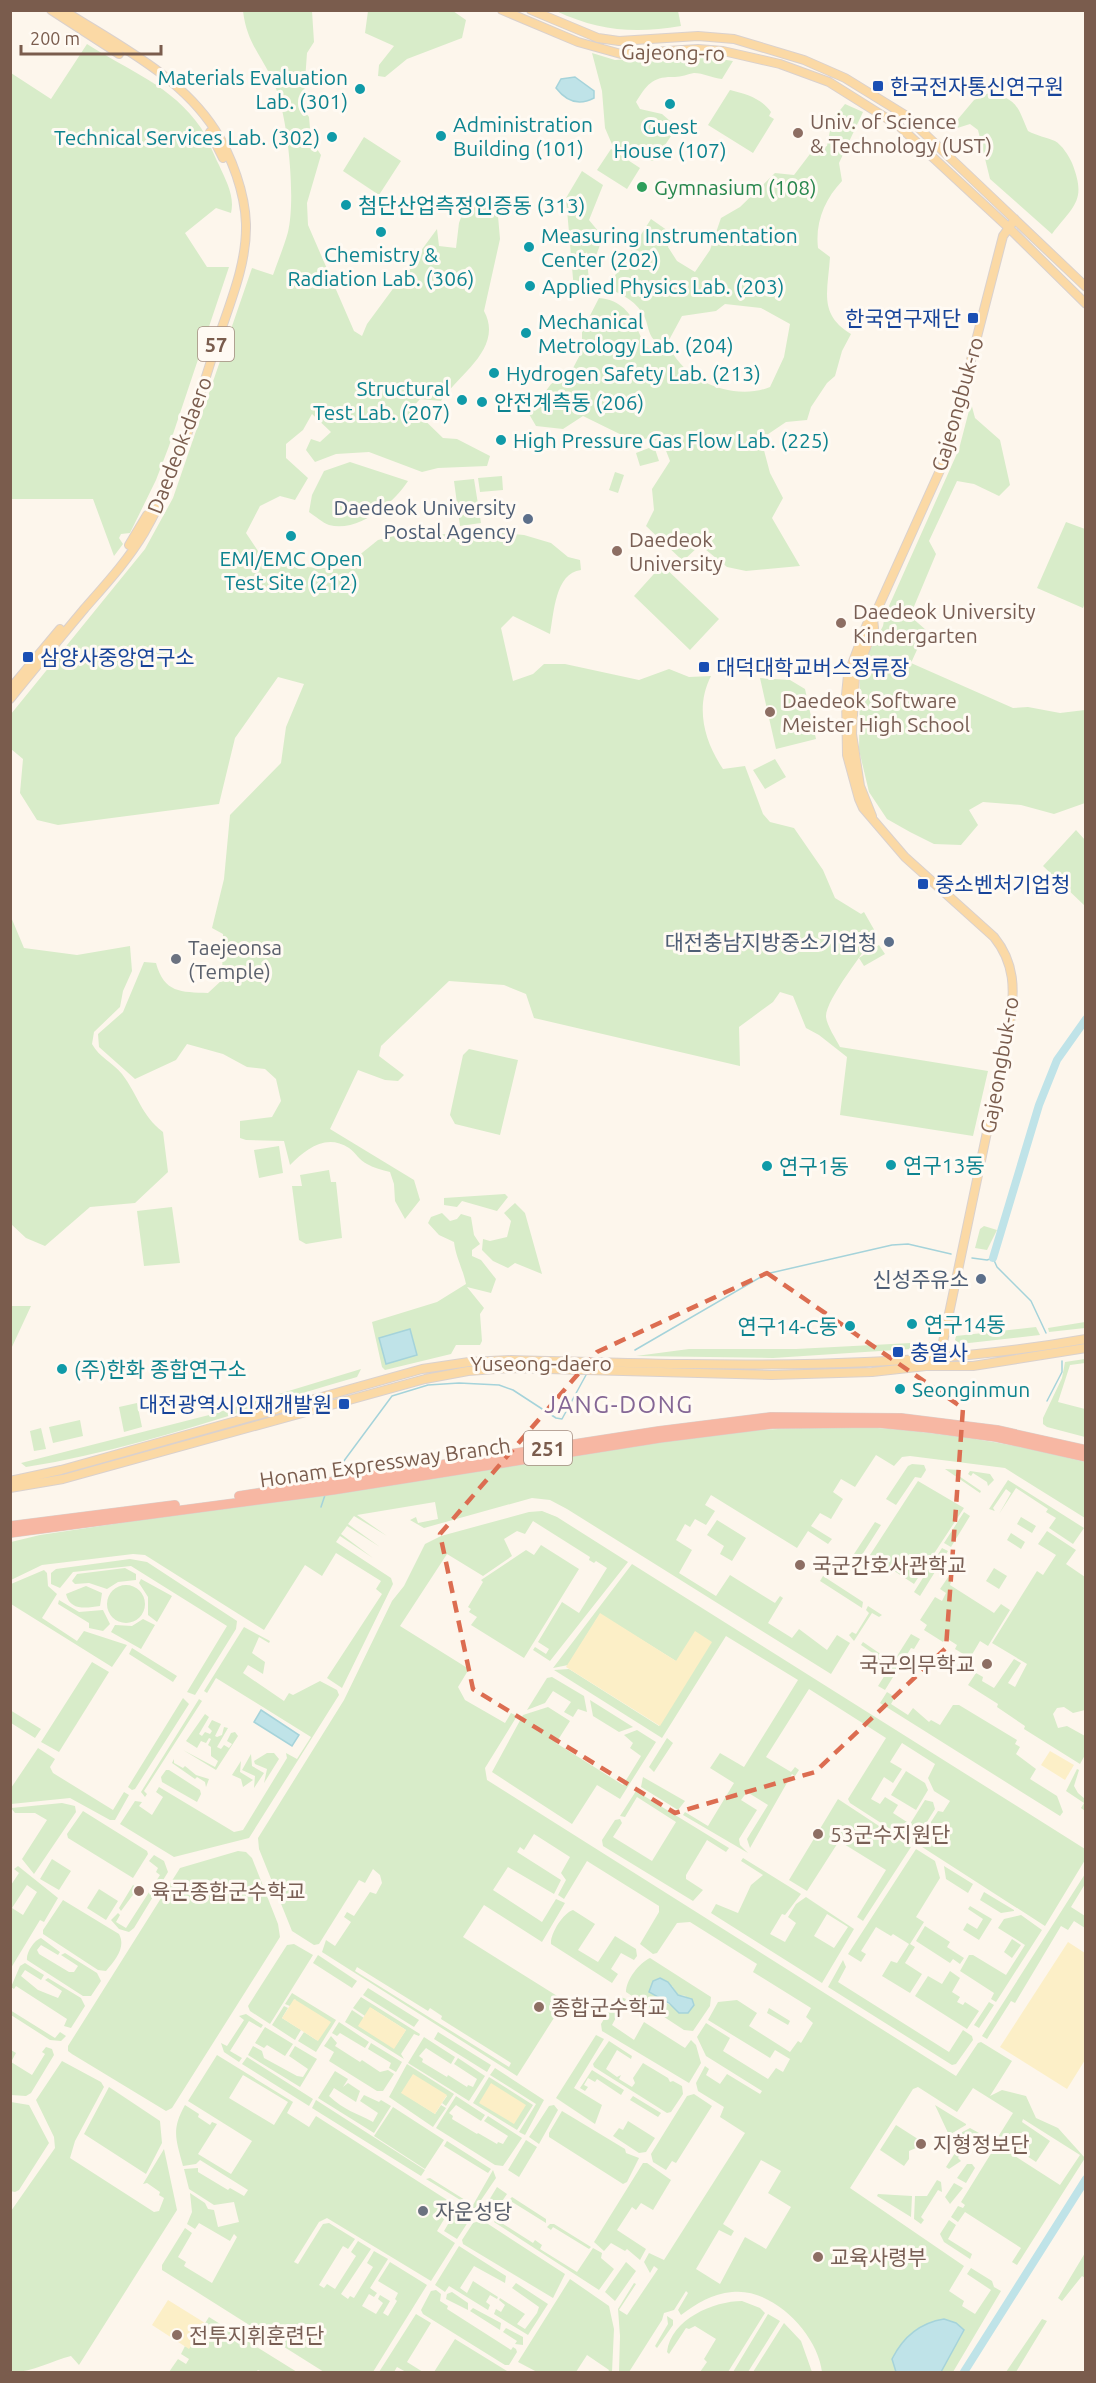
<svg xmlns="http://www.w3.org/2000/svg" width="1096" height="2383" font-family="Ubuntu,'Noto Sans KR',sans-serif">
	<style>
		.green { fill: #d8ecc9; fill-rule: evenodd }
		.sand { fill: #fcefc7 }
		.water { fill: #bfe3e8; stroke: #a5d3da; stroke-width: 1.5 }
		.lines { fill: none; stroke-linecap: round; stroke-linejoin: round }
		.stream { stroke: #a5d3da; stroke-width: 1.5 }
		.river { stroke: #bfe3e8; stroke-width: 8 }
		.major-casing { stroke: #dad1cd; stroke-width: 10 }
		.highway-casing { stroke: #dad1cd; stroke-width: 10 }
		.major { stroke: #fbd9a5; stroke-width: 8 }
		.highway { stroke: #f7b7a3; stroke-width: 9 }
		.marked { fill: none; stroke: #dc6d51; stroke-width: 4.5; stroke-dasharray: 12 8; stroke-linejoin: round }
		.transit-dot { fill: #1a4fb4; stroke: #fffaf3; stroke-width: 2 }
		.culture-dot { fill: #0f9aa8; stroke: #fffaf3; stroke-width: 2 }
		.education-dot { fill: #8d6e63; stroke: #fffaf3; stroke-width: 2 }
		.leisure-dot { fill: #2e9e5b; stroke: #fffaf3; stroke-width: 2 }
		.service-dot { fill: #5c6f8a; stroke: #fffaf3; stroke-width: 2 }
		.worship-dot { fill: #6b7280; stroke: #fffaf3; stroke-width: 2 }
		.labels { text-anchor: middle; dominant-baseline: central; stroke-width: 6; stroke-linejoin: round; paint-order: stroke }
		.shield { fill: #fffaf3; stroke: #a28b7f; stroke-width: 1.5 }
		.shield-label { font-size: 20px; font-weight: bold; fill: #7a5c4d }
		.street-label { font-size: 21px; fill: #7a5c4d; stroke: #fffaf3 }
		.culture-label { font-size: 21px; fill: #0d838f; stroke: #fffaf3; text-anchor: start }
		.transit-label { font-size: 21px; fill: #164399; stroke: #fffaf3; text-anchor: start }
		.education-label { font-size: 21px; fill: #785e54; stroke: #fffaf3; text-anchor: start }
		.leisure-label { font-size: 21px; fill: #27864d; stroke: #fffaf3; text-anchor: start }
		.service-label { font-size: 21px; fill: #4e5e75; stroke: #fffaf3; text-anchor: end }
		.worship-label { font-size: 21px; fill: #5b616d; stroke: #fffaf3; text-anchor: start }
		.quarter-label { font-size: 24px; letter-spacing: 1.5px; fill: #846695; stroke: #fffaf3 }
	</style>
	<rect width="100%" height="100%" fill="#fdf6ec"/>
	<!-- green -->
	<path class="green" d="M243 11H312L314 42 307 53 303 109 309 117 311 140 321 155 307 203 308 225 354 331 362 336 367 324 437 229 439 246 456 248 459 223 467 201 480 203 498 216 500 239 484 311C504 348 459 374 441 401L420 399 412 408 443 438 457 439 490 456 487 466 438 468 422 472 369 452 336 454 315 462 306 450 311 439 320 442 331 432 312 414 303 430 286 444V458L308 478 295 500 280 496 260 506 246 533 260 554 287 566 342 569 378 540 411 532 434 535 483 531 524 535 551 543 568 557 580 560 581 570C555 573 554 613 550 634L513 616 501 628 513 681 533 674 544 664H565L639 680 669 669 689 677 711 676C695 707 704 741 723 769L745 766 763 814 770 822 794 828 823 870 835 898 861 914 864 912 876 933C866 950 825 1000 826 1017 827 1026 836 1039 840 1047L988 1071 973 1136 840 1115 847 1057 819 1035 806 1028 793 996 780 992 773 1002 739 1027 740 1066 534 1018 526 994 504 985 449 981 381 1046 379 1056 404 1075 398 1081 385 1080 358 1070 330 1129 414 1180 420 1200 405 1219 395 1201 394 1184 390 1172C382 1170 374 1168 367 1164 360 1161 355 1152 349 1148 326 1133 306 1149 290 1165L284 1141 246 1140 240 1138V1121L272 1117 281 1101 276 1079 265 1069 247 1067 223 1054 187 1044 176 1060 135 1079 99 1047 98 1034 123 1012 144 962 156 963C164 993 181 992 208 993L222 980 223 934 212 928 224 879 230 815 281 763 286 727 304 684 278 677 235 738 219 804 58 825 37 820 20 793 23 759 11 749V714L145 549 173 498 252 268 273 275C278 261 284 246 288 232 296 199 288 117 275 86 263 56 247 45 243 11Z
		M368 11H453L466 20 462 38 407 59 385 77 378 76 379 65 394 46 365 33Z
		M556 11H678L681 26C634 34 599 31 556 11Z
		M87 44C127 70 173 86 201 128 208 139 213 153 219 165 226 181 235 196 231 213L216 208 185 233 207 267H229L169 446 156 480 130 533 121 534 119 538 123 544 114 556 93 499H11V73L51 99Z
		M592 53 615 60 694 55 733 61 722 79C713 78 703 73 694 73 688 74 681 77 675 77 653 76 647 84 636 102L640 109 662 114 677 127 665 145 673 157 653 161 614 149 605 128 602 91Z
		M730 90C746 94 761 98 771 112L769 116 774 119 753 153 708 125Z
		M989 93C1018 99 1017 106 1028 131 1037 136 1046 137 1055 141 1062 145 1069 156 1072 163 1087 201 1074 205 1052 234L990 179 978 130 970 124 948 131 974 100Z
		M845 104 863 112 839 163 842 181C825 199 815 222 818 248L830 257C828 291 818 314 851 334L842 351 835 376 827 383 811 407 807 420 786 422 761 439 770 473 783 498 772 518 800 566 746 571 727 567 700 545 683 561 646 526 654 510 652 489 670 461 663 443 648 438 636 442 583 416 563 429 536 426 529 414 551 384 572 370 582 351V331L599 298C650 303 629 364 671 350 688 383 736 401 770 387L784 357 790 324 761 308 725 304 716 311 682 316 669 340 657 343C648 335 649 328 645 318 638 302 622 294 607 288L651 219 671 233 668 247 677 261 695 272 710 250 721 218 740 207 775 173 794 175 810 154 827 146 832 120Z
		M364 137 401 161 379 195 343 171Z
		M611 149 640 168 627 189 597 170Z
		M582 171 603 185 589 220 603 237 594 261 586 252 590 289 574 290 566 198Z
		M971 403 975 418 1000 440 1010 485 999 496 974 484 957 481 929 541 936 554 910 616 926 630 911 663 1013 708 1028 707 1060 713 1085 710V803L1054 814 1021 805 983 802 969 810 978 825 961 845 934 844 910 832 887 819 869 792 859 750 860 680 866 658 883 626 885 615 959 449Z
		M654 446 659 461 640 466 636 453Z
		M350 462 408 481C394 503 358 533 329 525 323 523 315 516 309 512L312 495 324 471Z
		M615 472 624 475 618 493 609 490Z
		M502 476 503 490 480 492 478 478Z
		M474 479 481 523 460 526 454 481Z
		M1066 522 1085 529 1086 600 1083 608 1037 588Z
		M662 565 719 619 690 650 634 596Z
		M760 678 790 680 805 689 816 739 776 749Z
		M775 759 786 777 765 789 753 770Z
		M1076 830 1085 840V906L1043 866Z
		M11 917 24 948 77 955 130 946 132 971 123 991 120 1007 94 1032 92 1044C99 1057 113 1063 122 1074 138 1095 141 1115 163 1132L168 1172 135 1203 90 1207 45 1246 26 1238 11 1224Z
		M879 945 885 954 864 966 859 958Z
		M469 1049 518 1060 500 1135 455 1124 450 1115 463 1055Z
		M279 1146 283 1173 259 1178 254 1150Z
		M329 1170 331 1182H336L342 1238 306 1244 299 1240 292 1186H302L300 1175Z
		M505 1194 508 1197 497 1211 462 1201 457 1207 444 1205V1198Z
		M515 1203 525 1213 542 1274 515 1263 508 1268 493 1261 482 1250 483 1239 490 1241 507 1237 511 1221 504 1213Z
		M172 1207 180 1263 144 1266 137 1211Z
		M442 1213 450 1221 457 1219 461 1214 471 1217 474 1235 480 1244 472 1250V1256L481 1260 496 1279 491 1293 467 1287 484 1308 480 1314 482 1341 480 1345H456L451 1354 385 1370 382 1367 372 1322 437 1302 466 1284C463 1269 456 1258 454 1242L439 1235 428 1223 431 1217Z
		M984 1226 997 1230 987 1250 975 1248 980 1229Z
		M11 1306H31L11 1349 10 1307Z
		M1085 1322V1328L1049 1332 1048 1328Z
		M1036 1327 1040 1335 960 1344 955 1340 956 1336Z
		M930 1342 926 1348 773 1358 636 1356 689 1349H796Z
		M1085 1359V1363L1070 1365 1058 1402 1085 1409V1437L1047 1427 1043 1424V1418L1062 1378 1065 1362Z
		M361 1369 357 1377C247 1408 139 1449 26 1467L21 1463 209 1415Z
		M137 1403 142 1427 124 1432 119 1407Z
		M80 1420 83 1436 53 1443 49 1427Z
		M844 1426C926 1430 1006 1441 1085 1462V1518L1005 1468 910 1456 902 1457 894 1466 876 1455 855 1487 841 1479 833 1492 843 1499 831 1519 820 1513 811 1526 832 1539 828 1544 808 1531 797 1548 711 1495 705 1505 715 1511 706 1525 695 1519 690 1527 685 1524 676 1540 692 1550 679 1573 716 1596 730 1575 775 1603 780 1596 783 1598 768 1623 792 1638 799 1629 827 1650 837 1635 850 1643 831 1674 567 1509 550 1500 532 1498 424 1528 410 1520 416 1517 418 1523 438 1519 435 1502 357 1515 387 1536 354 1516 348 1524 380 1547 347 1526 341 1534 373 1558 340 1536 336 1542 391 1578 393 1584 342 1688 327 1678 382 1594 376 1589 381 1581 336 1553 322 1576 305 1565 264 1630 145 1555 133 1554 42 1565 11 1580V1542L40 1535 655 1443 758 1430Z
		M41 1428 46 1449 34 1451 30 1431Z
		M912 1464 924 1465 926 1470 921 1478 915 1477 896 1505 886 1499 908 1466Z
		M945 1469 960 1470 959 1476 981 1491 980 1493Z
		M970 1471 990 1474 994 1480 988 1486 987 1482 973 1473 971 1476 968 1474Z
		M1008 1480 1084 1528 1073 1544 1049 1528 1056 1518 1046 1512 1048 1509 1016 1488 999 1514 1011 1493 1006 1489 993 1508 995 1511 989 1509Z
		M918 1481 964 1508 914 1584 870 1555Z
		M542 1511 557 1517 628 1562 550 1661 533 1650 535 1647 546 1654 549 1649 538 1642 562 1602 579 1613 607 1568 596 1561 594 1563 589 1560 590 1557 533 1521 525 1534 517 1531 504 1539 512 1556 483 1576 447 1554 400 1626 469 1669 458 1687 465 1700 505 1723 511 1713 517 1716 485 1768 487 1780 956 2076 978 2043 981 2042 1012 2061 990 2096 1002 2090 1026 2096 1036 2118 1058 2128 1085 2158 1017 2265 1012 2262 1021 2248 965 2212 958 2222 951 2217 958 2206 963 2208 965 2205 961 2202 995 2147 999 2150 1001 2147 1060 2185 1080 2155 1023 2119 1022 2122 1050 2141 1036 2162 998 2137 1013 2113 973 2088 957 2112 918 2087 913 2089 850 2188 964 2266 949 2291 964 2301 962 2306 975 2314 991 2290 967 2274 971 2268 992 2281 994 2287 1001 2291 953 2372H941L964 2330 896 2372H898H822C818 2334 772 2287 732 2292 712 2294 697 2303 681 2315L678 2310 688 2293 686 2291 674 2310 664 2313 662 2320 629 2372H619L620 2336 618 2309 634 2283 636 2284 619 2310 627 2315 658 2269 654 2266 650 2273 644 2262 649 2253 664 2260 745 2133 720 2117 724 2107 698 2091 696 2083 705 2066 709 2069 706 2075 720 2084 727 2074 760 2094 762 2091 706 2056 697 2037 706 2023 730 2038 723 2051 768 2079 776 2068 783 2072 790 2059 775 2050 770 2058 708 2020 718 2002 737 2000 757 2013 749 2026 790 2052 798 2041 801 2043 813 2023 806 2017 811 2008 753 1972 757 1964 690 1922 677 1923 657 1953 653 1954 640 1944 659 1912V1906L587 1861 564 1899 558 1895 566 1880 561 1873 570 1857 534 1834 524 1850 520 1847 517 1852 561 1880 554 1894 508 1867 493 1890 542 1922 556 1899 565 1903 542 1942 484 1905 463 1937 562 1999 556 2008 559 2010 517 2076 322 1952 326 1940 335 1946 351 1922 344 1917 347 1912 354 1916 370 1892 376 1894 382 1883 380 1875 373 1869 365 1883 359 1880 319 1944 314 1945 292 1931 259 1849 258 1838 344 1700 392 1601 404 1586 425 1544 441 1536 529 1512ZM357 1967 428 2011 430 2008 442 2016 441 2019 511 2063 509 2067 355 1971ZM761 2160 781 2171 768 2193 791 2207 766 2249 745 2237 720 2284 696 2269 719 2230 731 2236 734 2231 723 2224Z
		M964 1512 970 1516 951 1547 944 1543Z
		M1021 1517 1036 1526 1032 1533 1017 1524Z
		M717 1520 746 1538 732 1561 720 1554 724 1546 707 1535Z
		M875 1522 881 1525 860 1558 854 1554Z
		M1047 1531 1076 1550 1066 1564 1085 1577V1710L1073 1713 1064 1707 1057 1708 1053 1714 1058 1728 1067 1726 1085 1736V1755L1080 1764 1024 1729 1025 1726 997 1707 998 1704 968 1685 976 1673 983 1677 982 1681 994 1688 1014 1659 1021 1663 1008 1683 1015 1687 1027 1664 992 1643 1037 1571 1043 1575 1056 1555 1038 1544Z
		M1011 1533 1025 1542 1021 1549 1007 1540Z
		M541 1545 579 1569 524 1658 471 1625 477 1617 469 1612 471 1609 468 1607 483 1582 481 1580 526 1550 534 1555Z
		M942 1548 948 1551 920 1596 914 1592Z
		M130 1559 147 1562 237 1621 236 1629 195 1695 187 1692 227 1626 131 1566 73 1572 60 1588 51 1584V1573L56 1569Z
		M632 1564 1085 1849V1860L1045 1926 919 1845 918 1842 938 1811 943 1812 950 1801 934 1791 928 1778 935 1764 902 1743 890 1762 902 1769 893 1783 884 1777 871 1799 880 1804 885 1797 898 1805 893 1813 910 1824 925 1800 933 1802 935 1809 915 1841 912 1843 850 1803 848 1799 886 1738 809 1689 766 1757 791 1772 795 1767 799 1770 795 1776 792 1774 750 1848 747 1839 768 1805 747 1792 741 1800 757 1810 739 1839 740 1845 748 1853 683 1815 685 1812 708 1826 734 1783 710 1768 720 1753 744 1767 798 1680 726 1636 662 1738 554 1670 569 1669 659 1726 676 1661 600 1614 568 1665 553 1668Z
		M125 1568 136 1574V1580L118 1582 107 1589 89 1583 75 1584 72 1581 77 1574Z
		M994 1568 1007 1576 999 1589 986 1581Z
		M44 1570 47 1573 48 1586 57 1594 42 1618 77 1641 84 1631 127 1645 112 1667 11 1604V1584Z
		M951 1573 953 1576 950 1585 994 1613 1001 1604 1010 1610 988 1646 980 1641 970 1658 955 1649 957 1645 946 1638 943 1642 924 1630 927 1625 920 1620 935 1597 942 1601 946 1593 940 1589Z
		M823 1576 863 1602 862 1608 820 1581Z
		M141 1579 172 1596 157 1622 148 1615V1597L139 1583Z
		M107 1604a19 19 0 1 1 38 0a19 19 0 1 1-38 0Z
		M86 1586 102 1593 100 1606C86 1608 70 1611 66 1594Z
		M59 1600 79 1612 103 1610 110 1624 103 1631 89 1628V1623L58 1604Z
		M868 1606 882 1615 879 1617 872 1613 854 1641 849 1635 852 1632 856 1634 869 1613 866 1610Z
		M143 1619 155 1625 141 1649 111 1632 115 1625 132 1626Z
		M244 1627 270 1641 269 1643 259 1637 252 1653 265 1662 263 1674 248 1665 243 1673 284 1701 289 1693 293 1695 320 1681 337 1690 339 1695 249 1838 174 1857 120 1824 135 1801 142 1802 139 1806 152 1815 163 1797 156 1792 159 1787 234 1832 243 1830 287 1758 286 1753 297 1759 311 1737 216 1678 207 1693 204 1691Z
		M911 1634 920 1639 914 1649 911 1648 885 1690 878 1686Z
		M863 1642 882 1655 874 1670 873 1666 877 1656 861 1645Z
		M132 1648 177 1676 173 1682 129 1654Z
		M92 1662 109 1672 59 1752 41 1742Z
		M552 1677 584 1696 587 1712 578 1709 573 1717 564 1712 571 1702 553 1691 545 1703 527 1710 547 1678Z
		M887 1692 895 1697 891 1704 908 1715 913 1708 929 1722 931 1720 940 1725 953 1705H959L1017 1740 1015 1744 1020 1747 1016 1754 1036 1769 1030 1779 1057 1796 1063 1812 1060 1816 880 1703Z
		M183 1698 189 1704 135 1789 132 1790 128 1787Z
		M199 1699 202 1701 144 1791 147 1794 145 1797 141 1792Z
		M590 1700 633 1727 619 1732 593 1716Z
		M548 1707 570 1721 556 1743 623 1785 641 1756 630 1748 633 1743 624 1735 637 1730 656 1742 620 1799 597 1785 572 1824 492 1772 523 1715Z
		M10 1710 41 1729 35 1738 11 1723Z
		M205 1714 209 1717 199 1734 202 1736 205 1732 210 1734 212 1731 208 1727 212 1720 221 1724 215 1736 217 1737 222 1735 224 1727 228 1728 217 1747 221 1749 224 1745 229 1748 232 1744 227 1741 231 1733 235 1732 238 1736 216 1770 183 1750 215 1767 218 1761 211 1756V1747L208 1745 211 1739 209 1738 206 1743 201 1741 197 1748 186 1741Z
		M667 1738 673 1743 654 1772 649 1767Z
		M38 1748 55 1759 50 1767 53 1773 113 1810 124 1792 129 1795 115 1820H110L70 1798 11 1804V1788Z
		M267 1753H274L279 1759 264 1783 267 1769 255 1764 254 1761Z
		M251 1754 252 1766 264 1773 254 1788 255 1776 242 1770Z
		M174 1759V1763L183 1768 185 1766 196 1775 209 1779 206 1787 205 1782 197 1777 195 1779 172 1763Z
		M241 1761 240 1772 253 1780 243 1787 241 1779 232 1775Z
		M1077 1769 1079 1770 1074 1786 1078 1793 1085 1799V1811L1081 1808 1084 1803 1066 1791Z
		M166 1770H169L200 1790 201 1794 197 1802 162 1782 161 1777Z
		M906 1771 925 1783 928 1790 916 1810 891 1795Z
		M643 1777 685 1801 678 1810 641 1787Z
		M636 1791 729 1848 726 1852 707 1840 686 1875V1879L703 1890 693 1901 603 1846 602 1840 615 1820 620 1819 622 1823 613 1837 652 1861 676 1822 637 1797 625 1817 620 1816Z
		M838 1799 911 1847 863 1921 857 1917 886 1870 839 1841 807 1891 789 1880Z
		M62 1803 75 1806 76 1812 34 1874 22 1859 47 1820 35 1813H15L11 1808Z
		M83 1811 147 1851 148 1854 133 1878 68 1838 67 1834Z
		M916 1849 935 1861 940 1878 916 1917 924 1922 910 1944 915 1947 905 1963 922 1974 910 1993 882 1976 891 1961 897 1963 909 1944 893 1934 891 1936 876 1927 861 1951 866 1954 861 1962 848 1954Z
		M238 1851 246 1852 252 1858 278 1924 280 1937 172 2108 166 2111 72 2054 68 2051V2046L180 1868Z
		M154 1855 164 1861 168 1872 134 1928 129 1932 119 1929 111 1920 118 1913 120 1915 116 1922 126 1928 160 1875 156 1872 158 1868 149 1861Z
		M743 1858 801 1894 785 1915 782 1914 770 1934 785 1942 796 1923 788 1917 796 1904 806 1897 854 1929 822 1983 711 1913 716 1904 738 1913 751 1885 763 1875 741 1861ZM827 1914 848 1927 834 1948 814 1936Z
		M52 1859 71 1871 59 1890 40 1879Z
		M18 1866 58 1898 44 1922 40 1920 11 1968V1885L19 1873 14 1869ZM27 1885 37 1892 23 1915 12 1908Z
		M944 1866 973 1884 968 1893 946 1879Z
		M1085 1874V1884L1071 1907 1085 1916V1928L1074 1921 1068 1930 1061 1926 1015 2003 1011 2001 987 2039 982 2036Z
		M133 1885 138 1888 121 1911 119 1908Z
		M99 1889 118 1901 106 1920 87 1908Z
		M984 1892 1014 1910V1911L1001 1913 980 1900Z
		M63 1900 119 1934C126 1947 116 1959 106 1971L98 1970 43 1934V1930Z
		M970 1906 992 1919 979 1940 963 1930 967 1923 977 1929 983 1919 968 1909Z
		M573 1910 595 1924 578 1950 598 1962 615 1936 636 1949 637 1956 634 1960 621 1953 611 1969 618 1974 612 1983 551 1944C550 1934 563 1913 573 1910Z
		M1021 1915 1042 1930 996 2002 991 1999 994 1993 960 1971 969 1955H973L1006 1975 1025 1945 998 1928 1004 1919Z
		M925 1926 950 1942 947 1947 964 1958 960 1964 953 1959 950 1963 916 1941Z
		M41 1938 60 1952 58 1955 41 1945 37 1950 39 1954 69 1972H74L78 1966 61 1955 65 1953 97 1973 101 1981 91 1996H83L27 1960C26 1953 34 1940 41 1938Z
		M1012 1939 1021 1945 1012 1958 1004 1952Z
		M294 1944 313 1955 270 2024 250 2011 248 2006 287 1945Z
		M318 1955 357 1981 352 1988 313 1963Z
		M650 1958 711 1997 710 2006 693 2031 684 2030 626 1992C626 1980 639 1963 650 1958ZM672 1986 678 1995 686 1996 672 2006 657 1998Z
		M843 1960 846 1967 838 1982 949 2052 963 2030 972 2036 973 2040 956 2064 952 2065 828 1987Z
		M25 1963 44 1975 41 1980 25 1970 21 1976 38 1990 58 1998 62 1991 45 1980 48 1978 81 1998 85 2006 71 2028 64 2026 67 2019 16 1986 14 1989 11 1987 20 1966Z
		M950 1971 960 1978 952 1992 960 1997 957 2002 963 2005 965 2002 979 2011 967 2029 915 1996 928 1976 942 1984Z
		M368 1988 419 2020 414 2027 363 1995Z
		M292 1993 336 2020 316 2052 298 2041 304 2032 318 2041 295 1999 290 2006 285 2004Z
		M361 1997 420 2034 419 2036 414 2034 401 2054 404 2059 345 2022 352 2010 364 2018 359 2026 394 2048 406 2030 371 2008 365 2016 353 2008Z
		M621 1997 626 1999 612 2025 634 2040 644 2022 685 2048 691 2040 696 2045 701 2063 689 2083 602 2031 601 2024 616 1999Z
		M989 2002 994 2005 979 2028 974 2025Z
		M284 2006 288 2008 282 2018 301 2030 295 2040 272 2025Z
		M769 2008 790 2021 788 2025 767 2013Z
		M10 2010 55 2038 60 2032 66 2036 61 2041 50 2040 11 2015Z
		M246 2014 263 2025 261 2028 249 2021 230 2051 242 2058 239 2062 224 2052 221 2043 227 2046 244 2020 239 2016Z
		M339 2022 369 2042 365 2048 340 2033 337 2036 332 2033Z
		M265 2027 293 2044 285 2056 267 2045 264 2048 255 2043Z
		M438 2032 491 2065 487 2072 434 2039Z
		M596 2035 604 2039 574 2088 602 2105 595 2124 556 2098Z
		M331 2036 337 2043 335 2046 360 2062 362 2060 380 2072 388 2070 394 2074 383 2091H377L329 2061 334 2052 324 2046Z
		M424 2037 455 2057 451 2064 426 2048 419 2056 423 2059 422 2062 447 2077 448 2075 467 2087 468 2085 473 2087 477 2079 454 2064 458 2058 485 2076 469 2101 408 2063Z
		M609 2041 632 2056 631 2059 617 2050 606 2069 617 2077 621 2075 619 2079 632 2087 635 2083 633 2078 643 2063 668 2078 670 2082 673 2081 682 2086 683 2094 671 2112 667 2113 594 2067 593 2064Z
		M371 2043 402 2062 396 2072 389 2068 391 2063 368 2049Z
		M253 2046 262 2051 264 2058 297 2076 303 2077 308 2069 289 2056 295 2046 317 2059 300 2087 248 2055Z
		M46 2047 52 2049 54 2055 31 2093 26 2096 11 2095V2050L16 2053 11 2062 32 2075 45 2054 42 2052Z
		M217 2055 293 2102 287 2113 309 2127 316 2116 469 2214 470 2219 457 2239 444 2231 454 2214 449 2211 437 2231 455 2243 431 2281 327 2218 319 2222 294 2262 298 2264 323 2224 329 2223 355 2239 348 2249 343 2246 319 2285 324 2288 327 2284 335 2289 356 2256 351 2252 358 2241 371 2249 341 2294 348 2299 350 2296 354 2298 373 2267 367 2263 374 2251 388 2259 370 2288 377 2293 374 2297 369 2294 362 2306 376 2314 383 2303 378 2299 380 2295 390 2301 383 2313 388 2316 397 2301 395 2299 398 2293 378 2281 390 2262 427 2285 373 2372H324L162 2270V2265L185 2228 192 2233 178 2257 186 2262 184 2266 212 2283 237 2237 234 2234 230 2241 199 2223 195 2229 187 2224 192 2212 190 2193 205 2203 208 2209 214 2210 218 2227 239 2222 234 2202 214 2205 189 2189 184 2169 198 2168V2172L228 2190 230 2188 244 2196 248 2190 200 2160 196 2164 183 2166C176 2139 171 2130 185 2105L199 2114 198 2117 210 2125 212 2122 217 2124 198 2154 231 2174 252 2141 188 2101ZM243 2075 288 2102 274 2125 229 2098Z
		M247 2057 313 2099 309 2106 242 2064Z
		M62 2061 101 2082 104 2087 75 2141 70 2158 154 2212 159 2211 164 2198 159 2195 160 2192 147 2183 143 2184 164 2149 177 2210 79 2365 71 2356C51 2361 31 2373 11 2372V2211L55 2148 54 2137 36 2100Z
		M407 2064 454 2094 446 2106 442 2103 447 2096 401 2092 435 2114 441 2105 446 2108 433 2127 389 2097Z
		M495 2068 544 2100 525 2135 519 2132 536 2104 490 2075Z
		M592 2070 624 2090 621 2095 597 2079 595 2082 588 2078 584 2085 588 2087 585 2091 580 2088Z
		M335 2071 348 2079 343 2087 348 2083 360 2091 356 2102 334 2088 329 2096C344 2110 356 2113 373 2122L378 2113 360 2101 364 2095 379 2102 381 2100 391 2106 374 2133 318 2098Z
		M489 2077 533 2105 517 2130 473 2103Z
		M109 2087 160 2121 162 2143 146 2174 84 2134Z
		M694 2094 712 2106 676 2163 672 2161 666 2170 653 2162 651 2154 687 2096Z
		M456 2096 485 2115 481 2121 456 2105 449 2113 453 2116 452 2119 477 2134 478 2133 497 2144 498 2142 503 2144 508 2136 484 2121 488 2116 522 2138 503 2166 495 2165 436 2128Z
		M633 2096 661 2113 658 2117 630 2100Z
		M316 2100 425 2170 421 2176 312 2108Z
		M11 2102 29 2105 49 2143 19 2190 15 2192 10 2191Z
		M554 2105 558 2110 539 2144 529 2137 549 2106Z
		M935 2105 966 2124V2125L949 2135Z
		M393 2107 444 2140 425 2169 374 2136Z
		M562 2111 625 2149 626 2153 639 2158 627 2182 623 2184 549 2137V2133Z
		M628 2121 655 2138 646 2152 639 2153 613 2136 619 2128 623 2130Z
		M896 2125 921 2141 916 2148 909 2151V2159L904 2166 880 2150Z
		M970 2128 979 2133 978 2135 974 2133 958 2158 961 2161 949 2169 946 2167 957 2150 951 2138Z
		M526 2140 537 2147 519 2177 508 2170Z
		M447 2141 491 2169 488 2173 444 2146Z
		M643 2163H647L671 2180 653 2210 641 2203 636 2210 632 2207 617 2230 646 2249 640 2260 627 2249 625 2251 611 2243 604 2251 594 2242Z
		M967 2164H972L975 2168 966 2183 957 2178Z
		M493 2170 496 2178 475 2209 426 2179 430 2178 473 2205Z
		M937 2180 941 2182 942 2192 938 2190 921 2217 924 2220 921 2224 914 2219 915 2196H927Z
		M954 2183 963 2188 950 2204 945 2197Z
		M497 2187 507 2194 489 2220 485 2217 483 2210Z
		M878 2194 912 2196 911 2217 877 2196Z
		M512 2197 546 2219V2223L509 2200Z
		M498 2217 502 2219 500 2222 533 2243 535 2240 542 2245 540 2249 577 2272 593 2248 602 2253 601 2258 614 2269 599 2290 494 2222Z
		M482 2220 565 2274 553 2298 463 2244 462 2240 473 2223Z
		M949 2220 956 2225 948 2239 972 2254 970 2259 944 2242 940 2234Z
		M550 2224H554L591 2247 589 2249 553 2227 551 2230 547 2227Z
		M459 2246 506 2276 505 2283 474 2266 460 2288 467 2293 473 2281 498 2297 497 2299 490 2295 486 2302 490 2305 488 2310 449 2286 445 2292 435 2285Z
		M1085 2253V2278L1082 2276 1062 2301 1058 2298Z
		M626 2262 636 2271 615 2301 605 2292Z
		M570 2279 609 2306 614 2329 612 2372H608L609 2370 587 2355 576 2372H537L518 2362Z
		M516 2283 548 2304 528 2335 494 2314 496 2309 501 2312 505 2305 499 2300 500 2298 525 2314 517 2324 525 2329 537 2313 539 2307 512 2288Z
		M436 2290 441 2294 440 2301 448 2306 447 2309 511 2350 513 2347 516 2349 517 2352 509 2365H505L423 2314 421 2310 431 2291Z
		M452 2292 468 2303V2310L446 2299 447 2294Z
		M742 2301 760 2308 765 2313 728 2372H700L707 2362 704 2359 716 2339 695 2326 689 2329 686 2328 669 2354 667 2352C671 2319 714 2301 742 2301Z
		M473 2308 501 2323 500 2330 470 2311Z
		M416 2314 431 2323 407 2362 423 2372H406L397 2367 394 2372H379Z
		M768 2314 780 2321 748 2372H733Z
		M667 2316 673 2320V2325L657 2348 655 2346 668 2324Z
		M209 2317 297 2372H262L258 2370 256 2372H169L178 2359 186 2364 189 2359 181 2354 185 2346 189 2348Z
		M1042 2319 1047 2321 1016 2372H1006Z
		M784 2323 801 2341 812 2372H753Z
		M506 2328 523 2337V2345L515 2344 517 2341 503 2332Z
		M455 2339 507 2371 506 2372H434Z"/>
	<!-- sand -->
	<path class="sand" d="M600 1613 676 1661 695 1631 712 1642 660 1726 566 1667Z
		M1050 1751 1074 1765 1065 1780 1041 1765Z
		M1068 1942 1085 1953V2060L1067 2089 1000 2047Z
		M294 1999 331 2022 318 2041 282 2018Z
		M370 2007 406 2030 394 2049 358 2026Z
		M413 2074 447 2095 435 2114 401 2093Z
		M491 2083 526 2105 514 2124 479 2103Z
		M168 2300 205 2323 189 2349 152 2325Z"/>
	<!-- water -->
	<path class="water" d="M575 77 594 91V98C579 106 566 101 556 88L561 79Z
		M410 1329 417 1355 386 1364 379 1338Z
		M261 1710 299 1735 292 1746 254 1722Z
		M660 1978 668 1982 678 1995 692 1999 694 2005 688 2013H679L669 2003 649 1992 653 1981Z
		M944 2319 956 2323 964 2330 941 2372H896L892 2359C903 2337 919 2323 944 2319Z"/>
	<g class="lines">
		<!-- stream -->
		<path class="stream" d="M972 1258 987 1260 993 1258 997 1267 1031 1301 1046 1333
			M635 1350 766 1274 892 1245 908 1244 951 1254
			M1047 1401 1062 1372V1361
			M332 1477 392 1396 428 1385 459 1383 499 1385 513 1390 556 1418 562 1419 586 1375
			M321 1507 325 1495"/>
		<!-- river -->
		<path class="river" d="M993 1258 1039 1105 1057 1060 1086 1019
			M964 2372 1086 2179"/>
		<!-- major casing -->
		<g class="major-casing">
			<path id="major" d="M51 10 119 54
				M502 10 578 42 621 54 698 49 723 51 780 64 829 82 899 126 1008 227 1086 304
				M531 10 598 38 619 41 698 36 734 39 804 60 845 78 905 115 1086 287
				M210 132 223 158
				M129 545 147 515
				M10 689 60 629
				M10 699C35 668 60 638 85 608 106 584 128 560 144 533 178 474 196 407 217 342 229 305 247 265 246 224 245 193 232 157 215 130 181 76 116 44 63 10
				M872 816 860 786 852 734 855 676 874 628 873 619
				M938 1366 1010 1022C1015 990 1015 963 994 937L905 857 863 808 859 799 847 755 846 695 848 675 867 624 873 619 946 457 1003 236 1015 219
				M10 1481 61 1470 422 1369 469 1362 511 1360C703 1365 896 1373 1086 1339
				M10 1488 63 1479 425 1379 468 1371 510 1368 772 1375 872 1372 926 1366H973L1086 1348"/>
		</g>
		<!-- highway casing -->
		<g class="highway-casing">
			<path id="highway" d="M239 1496 659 1431 771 1417 901 1418 997 1430 1086 1450
				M10 1526 175 1505
				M10 1533 333 1490 660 1438 772 1424 878 1423 929 1428 996 1437 1086 1457"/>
		</g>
		<!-- major -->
		<use href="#major" class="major"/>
		<!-- highway -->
		<use href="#highway" class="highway"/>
	</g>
	<!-- marked area -->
	<path class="marked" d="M767 1273 963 1408 946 1648 815 1772 675 1813 473 1689 440 1534 597 1352Z"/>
	<!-- markers -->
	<g class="transit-dot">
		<rect x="872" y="80" width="12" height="12" rx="3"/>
		<rect x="967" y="312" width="12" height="12" rx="3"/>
		<rect x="22" y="651" width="12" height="12" rx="3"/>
		<rect x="698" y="661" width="12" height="12" rx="3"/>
		<rect x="917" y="878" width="12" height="12" rx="3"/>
		<rect x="892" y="1346" width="12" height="12" rx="3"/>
		<rect x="338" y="1398" width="12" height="12" rx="3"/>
	</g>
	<g class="culture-dot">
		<circle cx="360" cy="89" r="6"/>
		<circle cx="670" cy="104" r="6"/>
		<circle cx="441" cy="136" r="6"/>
		<circle cx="332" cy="137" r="6"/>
		<circle cx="346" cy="205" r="6"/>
		<circle cx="381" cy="232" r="6"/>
		<circle cx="529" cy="247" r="6"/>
		<circle cx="530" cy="286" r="6"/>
		<circle cx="526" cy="333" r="6"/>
		<circle cx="494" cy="373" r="6"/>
		<circle cx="462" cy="400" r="6"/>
		<circle cx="482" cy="402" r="6"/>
		<circle cx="501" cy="440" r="6"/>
		<circle cx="291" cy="536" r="6"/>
		<circle cx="891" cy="1165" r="6"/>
		<circle cx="767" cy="1166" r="6"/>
		<circle cx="912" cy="1324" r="6"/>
		<circle cx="850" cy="1326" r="6"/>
		<circle cx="62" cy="1369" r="6"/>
		<circle cx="900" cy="1389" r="6"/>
	</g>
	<g class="education-dot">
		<circle cx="798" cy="133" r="6"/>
		<circle cx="617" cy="551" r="6"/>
		<circle cx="841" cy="623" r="6"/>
		<circle cx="770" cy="712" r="6"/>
		<circle cx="800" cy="1565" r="6"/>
		<circle cx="987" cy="1664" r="6"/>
		<circle cx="818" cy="1834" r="6"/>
		<circle cx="139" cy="1891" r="6"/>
		<circle cx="539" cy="2007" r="6"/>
		<circle cx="921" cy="2144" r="6"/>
		<circle cx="818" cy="2257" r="6"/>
		<circle cx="177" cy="2335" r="6"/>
	</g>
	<circle class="leisure-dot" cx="642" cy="187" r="6"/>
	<g class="service-dot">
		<circle cx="528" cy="519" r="6"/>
		<circle cx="889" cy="942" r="6"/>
		<circle cx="981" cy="1279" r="6"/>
	</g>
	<g class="worship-dot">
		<circle cx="176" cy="959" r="6"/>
		<circle cx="423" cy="2211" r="6"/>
	</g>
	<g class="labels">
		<!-- shield labels -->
		<g class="shield">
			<rect x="198" y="327" width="36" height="34" rx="4.5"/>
			<rect x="524" y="1431" width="48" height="34" rx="4.5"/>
		</g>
		<g class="shield-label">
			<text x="216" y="344">57</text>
			<text x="548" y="1448">251</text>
		</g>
		<!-- street labels -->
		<g class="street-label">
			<text transform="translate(673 52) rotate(1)">Gajeong-ro</text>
			<text transform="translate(957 404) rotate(-74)">Gajeongbuk-ro</text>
			<text transform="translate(179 445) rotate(-69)">Daedeok-daero</text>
			<text transform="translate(999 1065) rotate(-80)">Gajeongbuk-ro</text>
			<text x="541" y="1363">Yuseong-daero</text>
			<text transform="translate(385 1462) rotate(-8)">Honam Expressway Branch</text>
		</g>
		<!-- culture labels -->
		<g class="culture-label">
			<text x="348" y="77" text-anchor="end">Materials Evaluation<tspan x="348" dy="24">Lab. (301)</tspan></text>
			<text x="453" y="124">Administration<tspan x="453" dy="24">Building (101)</tspan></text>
			<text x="670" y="126" text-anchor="middle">Guest<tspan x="670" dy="24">House (107)</tspan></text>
			<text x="320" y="137" text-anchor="end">Technical Services Lab. (302)</text>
			<text x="358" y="205">첨단산업측정인증동 (313)</text>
			<text x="541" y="235">Measuring Instrumentation<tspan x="541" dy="24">Center (202)</tspan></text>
			<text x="381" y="254" text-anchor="middle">Chemistry &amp;<tspan x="381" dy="24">Radiation Lab. (306)</tspan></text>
			<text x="542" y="286">Applied Physics Lab. (203)</text>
			<text x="538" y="321">Mechanical<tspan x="538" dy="24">Metrology Lab. (204)</tspan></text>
			<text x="506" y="373">Hydrogen Safety Lab. (213)</text>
			<text x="450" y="388" text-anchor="end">Structural<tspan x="450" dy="24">Test Lab. (207)</tspan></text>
			<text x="494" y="402">안전계측동 (206)</text>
			<text x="513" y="440">High Pressure Gas Flow Lab. (225)</text>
			<text x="291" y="558" text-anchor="middle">EMI/EMC Open<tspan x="291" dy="24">Test Site (212)</tspan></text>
			<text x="903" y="1165">연구13동</text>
			<text x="779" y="1166">연구1동</text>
			<text x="924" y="1324">연구14동</text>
			<text x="838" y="1326" text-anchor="end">연구14-C동</text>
			<text x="74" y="1369">(주)한화 종합연구소</text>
			<text x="912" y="1389">Seonginmun</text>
		</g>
		<!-- transit labels -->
		<g class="transit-label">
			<text x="890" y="86">한국전자통신연구원</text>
			<text x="961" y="318" text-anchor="end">한국연구재단</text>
			<text x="40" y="657">삼양사중앙연구소</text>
			<text x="716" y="667">대덕대학교버스정류장</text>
			<text x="935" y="884">중소벤처기업청</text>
			<text x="910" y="1352">충열사</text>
			<text x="332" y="1404" text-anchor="end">대전광역시인재개발원</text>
		</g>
		<!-- education labels -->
		<g class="education-label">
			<text x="810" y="121">Univ. of Science<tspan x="810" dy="24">&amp; Technology (UST)</tspan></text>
			<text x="629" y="539">Daedeok<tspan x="629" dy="24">University</tspan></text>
			<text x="853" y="611">Daedeok University<tspan x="853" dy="24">Kindergarten</tspan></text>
			<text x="782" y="700">Daedeok Software<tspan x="782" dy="24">Meister High School</tspan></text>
			<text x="812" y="1565">국군간호사관학교</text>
			<text x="975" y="1664" text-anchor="end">국군의무학교</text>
			<text x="830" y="1834">53군수지원단</text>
			<text x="151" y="1891">육군종합군수학교</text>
			<text x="551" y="2007">종합군수학교</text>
			<text x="933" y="2144">지형정보단</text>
			<text x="830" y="2257">교육사령부</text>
			<text x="189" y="2335">전투지휘훈련단</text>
		</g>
		<!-- leisure labels -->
		<g class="leisure-label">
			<text x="654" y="187">Gymnasium (108)</text>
		</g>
		<!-- service labels -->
		<g class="service-label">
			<text x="516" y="507">Daedeok University<tspan x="516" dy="24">Postal Agency</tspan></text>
			<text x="877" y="942">대전충남지방중소기업청</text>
			<text x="969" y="1279">신성주유소</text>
		</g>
		<!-- worship labels -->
		<g class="worship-label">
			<text x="188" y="947">Taejeonsa<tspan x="188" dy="24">(Temple)</tspan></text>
			<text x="435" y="2211">자운성당</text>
		</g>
		<!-- quarter labels -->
		<g class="quarter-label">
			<text x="619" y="1404">JANG-DONG</text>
		</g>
	</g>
	<!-- border -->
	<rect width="1096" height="2383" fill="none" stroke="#7a5c4d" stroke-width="24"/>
	<!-- scale -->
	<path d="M21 45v9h140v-9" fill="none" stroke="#7a5c4d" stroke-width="3"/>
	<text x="30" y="45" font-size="18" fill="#7a5c4d" stroke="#fffaf3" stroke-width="4.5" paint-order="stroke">200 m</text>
</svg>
